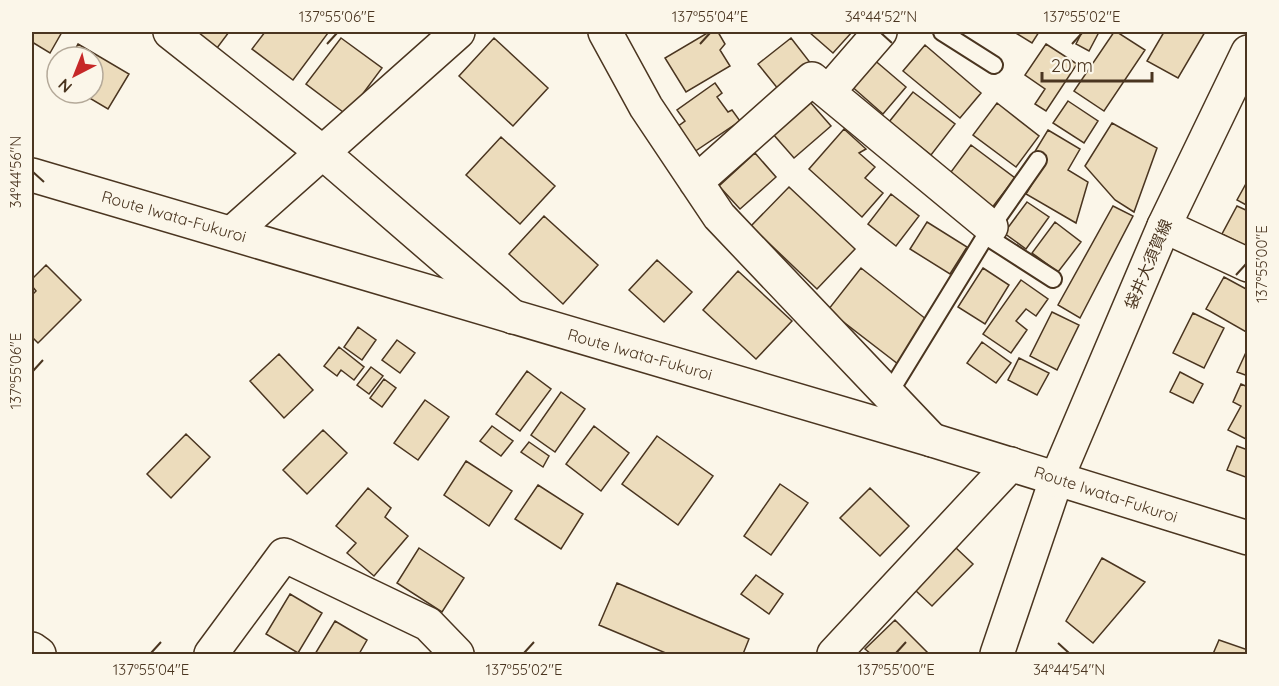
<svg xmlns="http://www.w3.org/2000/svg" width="1279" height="686" font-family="Quicksand,'Noto Sans JP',sans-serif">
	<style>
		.building { fill: #ecdcbc; stroke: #4a3520; stroke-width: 1.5 }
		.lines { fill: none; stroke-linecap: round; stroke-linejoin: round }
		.service-casing { stroke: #4a3520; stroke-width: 20 }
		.minor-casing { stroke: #4a3520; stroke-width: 36 }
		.tertiary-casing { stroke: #4a3520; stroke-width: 36 }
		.secondary-casing { stroke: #4a3520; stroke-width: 36 }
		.primary-casing { stroke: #4a3520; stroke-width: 36 }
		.service { stroke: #fbf6e9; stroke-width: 16 }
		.minor { stroke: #fbf6e9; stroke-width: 33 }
		.tertiary { stroke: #fbf6e9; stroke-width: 33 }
		.secondary { stroke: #fbf6e9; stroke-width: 33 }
		.primary { stroke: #fbf6e9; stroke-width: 33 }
		.ticks { fill: none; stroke: #4a3520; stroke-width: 2 }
		.labels { text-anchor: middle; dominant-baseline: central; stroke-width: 4.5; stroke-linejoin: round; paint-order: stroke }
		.street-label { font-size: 16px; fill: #4a3520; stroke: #fbf6e9 }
		.neatline { fill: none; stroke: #4a3520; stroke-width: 2 }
		.ticks-label { font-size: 15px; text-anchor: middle; fill: #4a3520 }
	</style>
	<rect width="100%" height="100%" fill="#fbf6e9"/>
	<!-- building -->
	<path class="building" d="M32 32H62L50 53 32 42Z
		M195 32H229L217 48Z
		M265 32H325L328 33 293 80 252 49Z
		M709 32H718L725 44 720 50 730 66 686 92 665 58Z
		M809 32H852L833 53Z
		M1014 32H1039L1032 43Z
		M1082 32H1099L1089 51 1076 44Z
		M1114 32H1117L1145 50 1104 111 1074 91Z
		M1164 32H1205L1178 78 1147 61Z
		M341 38 382 68 347 115 306 84Z
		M494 38 548 88 513 126 459 76Z
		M791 38 812 65 779 90 758 64Z
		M78 44 129 74 108 109 81 93H93V57H71Z
		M1046 44 1077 64 1046 111 1035 104 1045 89 1025 75Z
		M925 45 981 93 960 118 903 71Z
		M872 58 906 87 883 114 849 84Z
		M715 83 722 93 717 97 728 112 732 110 740 121 694 152 677 127 685 121 677 110Z
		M913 92 955 124 931 155 889 122Z
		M1068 101 1098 121 1084 143 1053 123Z
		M810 102 831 126 794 158 773 134Z
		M997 103 1039 136 1016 167 973 135Z
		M1112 123 1157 148 1134 212 1115 200 1085 166Z
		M844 129 866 149 859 153 875 167 865 178 883 193 862 217 809 169Z
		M1048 130 1080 149 1068 170 1088 182 1076 223 1026 194 1046 160 1034 153Z
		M501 137 555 186 520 224 466 175Z
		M971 145 1015 178 991 209 948 176Z
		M755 153 776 177 740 209 719 186Z
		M1248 180V206L1237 200Z
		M789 187 855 249 817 289 751 226Z
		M891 194 919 216 896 246 868 224Z
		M1027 202 1049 217 1026 249 1004 233Z
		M1113 206 1133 216 1080 318 1058 305Z
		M1237 206 1248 211V247L1222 234Z
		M544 216 598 265 563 304 509 254Z
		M927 222 967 247 950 274 910 249Z
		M1055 222 1081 242 1058 272 1032 253Z
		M657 260 692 292 664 322 629 290Z
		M46 265 81 300 38 343 32 337V295L36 291 32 286V279Z
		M861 268 931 323 898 364 828 310Z
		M983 268 1009 285 985 324 958 307Z
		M738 271 792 321 756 359 703 310Z
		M1224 277 1248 290V333L1206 309Z
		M1021 280 1048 299 1036 316 1026 309 1016 321 1027 330 1011 353 983 334Z
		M1052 312 1079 325 1057 370 1030 356Z
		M1193 313 1224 328 1204 368 1173 353Z
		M358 327 376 340 362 360 344 347Z
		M397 340 415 353 400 373 382 360Z
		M982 342 1011 363 996 383 967 363Z
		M339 347 364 367 354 380 341 370 337 376 324 366Z
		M1248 348V376L1237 372Z
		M279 354 313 390 284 418 250 381Z
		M1019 358 1049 373 1037 395 1008 380Z
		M371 367 383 376 369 394 357 385Z
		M527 371 551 389 520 431 496 414Z
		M1180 372 1203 384 1193 403 1170 392Z
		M384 379 396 388 382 407 370 398Z
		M1241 384 1248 387V440L1228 430 1241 406 1233 402Z
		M561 392 585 409 555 452 531 435Z
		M425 400 449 417 418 460 394 443Z
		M492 426 513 441 501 456 480 441Z
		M594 426 629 453 601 491 566 464Z
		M323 430 347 453 307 494 283 470Z
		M186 434 210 457 171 498 147 474Z
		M657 436 713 476 678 525 622 484Z
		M529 442 549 456 543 467 521 452Z
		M1237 446 1248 450V478L1227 470Z
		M466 461 512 491 489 526 444 495Z
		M780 484 808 503 771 555 744 536Z
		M538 485 583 514 561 549 515 519Z
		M368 488 391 508 385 517 408 536 374 576 347 553 356 543 336 526Z
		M870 488 909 526 880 556 840 518Z
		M955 547 973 564 932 606 915 590Z
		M419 548 464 578 442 612 397 583Z
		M1102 558 1145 582 1093 643 1066 621Z
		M756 575 783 594 769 614 741 594Z
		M617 583 749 639 743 654H668L599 625Z
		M290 594 322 613 298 653 266 634Z
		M895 620 929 654H871L865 649Z
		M335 621 367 640 359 654H315Z
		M1219 640 1248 650V654H1213Z"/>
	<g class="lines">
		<!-- service casing -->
		<g class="service-casing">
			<path id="service" d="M942 32 994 65
				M986 236 1053 279
				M888 395 991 227 1038 160"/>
		</g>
		<!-- minor casing -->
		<g class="minor-casing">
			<path id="minor" d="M170 32 322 152 513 317
				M605 32 646 107 719 216 932 440
				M828 92 880 32
				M696 182 812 79 991 227
				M1164 226 1248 265
				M232 233 458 32
				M32 649 39 654
				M211 654 284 555 428 624 457 654
				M834 654 1011 464"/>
		</g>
		<!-- tertiary casing -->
		<g class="tertiary-casing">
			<path id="tertiary" d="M997 654 1056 480"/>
		</g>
		<!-- secondary casing -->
		<g class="secondary-casing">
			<path id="secondary" d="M32 175 932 440 1248 538"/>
		</g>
		<!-- primary casing -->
		<g class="primary-casing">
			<path id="primary" d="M1056 480 1164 226 1248 52"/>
		</g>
		<!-- service -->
		<use href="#service" class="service"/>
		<!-- minor -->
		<use href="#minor" class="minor"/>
		<!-- tertiary -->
		<use href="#tertiary" class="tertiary"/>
		<!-- secondary -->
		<use href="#secondary" class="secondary"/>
		<!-- primary -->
		<use href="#primary" class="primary"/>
	</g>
	<!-- ticks -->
	<path class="ticks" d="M881 33 892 43M327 44 337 33M700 44 710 33M1072 44 1082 33M33 172 44 182M1236 275 1246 264M33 371 43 360M1058 643 1069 653M151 653 161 642M524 653 534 642M896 653 906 642"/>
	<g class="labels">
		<!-- street labels -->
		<g class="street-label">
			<text transform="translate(174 216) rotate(16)">Route Iwata-Fukuroi</text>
			<text transform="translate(1148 264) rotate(-67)">袋井大須賀線</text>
			<text transform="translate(640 354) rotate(16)">Route Iwata-Fukuroi</text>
			<text transform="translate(1106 494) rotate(18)">Route Iwata-Fukuroi</text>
		</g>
	</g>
	<!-- border -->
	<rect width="1279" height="686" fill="none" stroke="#fbf6e9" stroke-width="66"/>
	<!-- north arrow -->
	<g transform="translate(75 75) rotate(222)"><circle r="28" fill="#fbf6e9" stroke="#b4a999" stroke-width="1.5"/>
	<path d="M0-4.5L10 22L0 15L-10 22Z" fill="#c62828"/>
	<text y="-9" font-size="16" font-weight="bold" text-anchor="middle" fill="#4a3520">N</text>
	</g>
	<!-- scale -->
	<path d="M1042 72v9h110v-9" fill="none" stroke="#4a3520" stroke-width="3"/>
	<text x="1051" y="72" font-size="18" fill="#4a3520" stroke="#fbf6e9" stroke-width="4.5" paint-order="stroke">20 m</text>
	<rect x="33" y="33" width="1213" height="620" class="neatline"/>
	<g class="ticks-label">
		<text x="337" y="22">137°55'06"E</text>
		<text x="710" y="22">137°55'04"E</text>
		<text x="881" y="22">34°44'52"N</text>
		<text x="1082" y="22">137°55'02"E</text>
		<text transform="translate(16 172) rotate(-90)" y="5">34°44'56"N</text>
		<text transform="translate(1262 264) rotate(-90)" y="5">137°55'00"E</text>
		<text transform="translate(16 371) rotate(-90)" y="5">137°55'06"E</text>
		<text x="151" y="675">137°55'04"E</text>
		<text x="524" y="675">137°55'02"E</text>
		<text x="896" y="675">137°55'00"E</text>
		<text x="1069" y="675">34°44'54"N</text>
	</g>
</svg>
